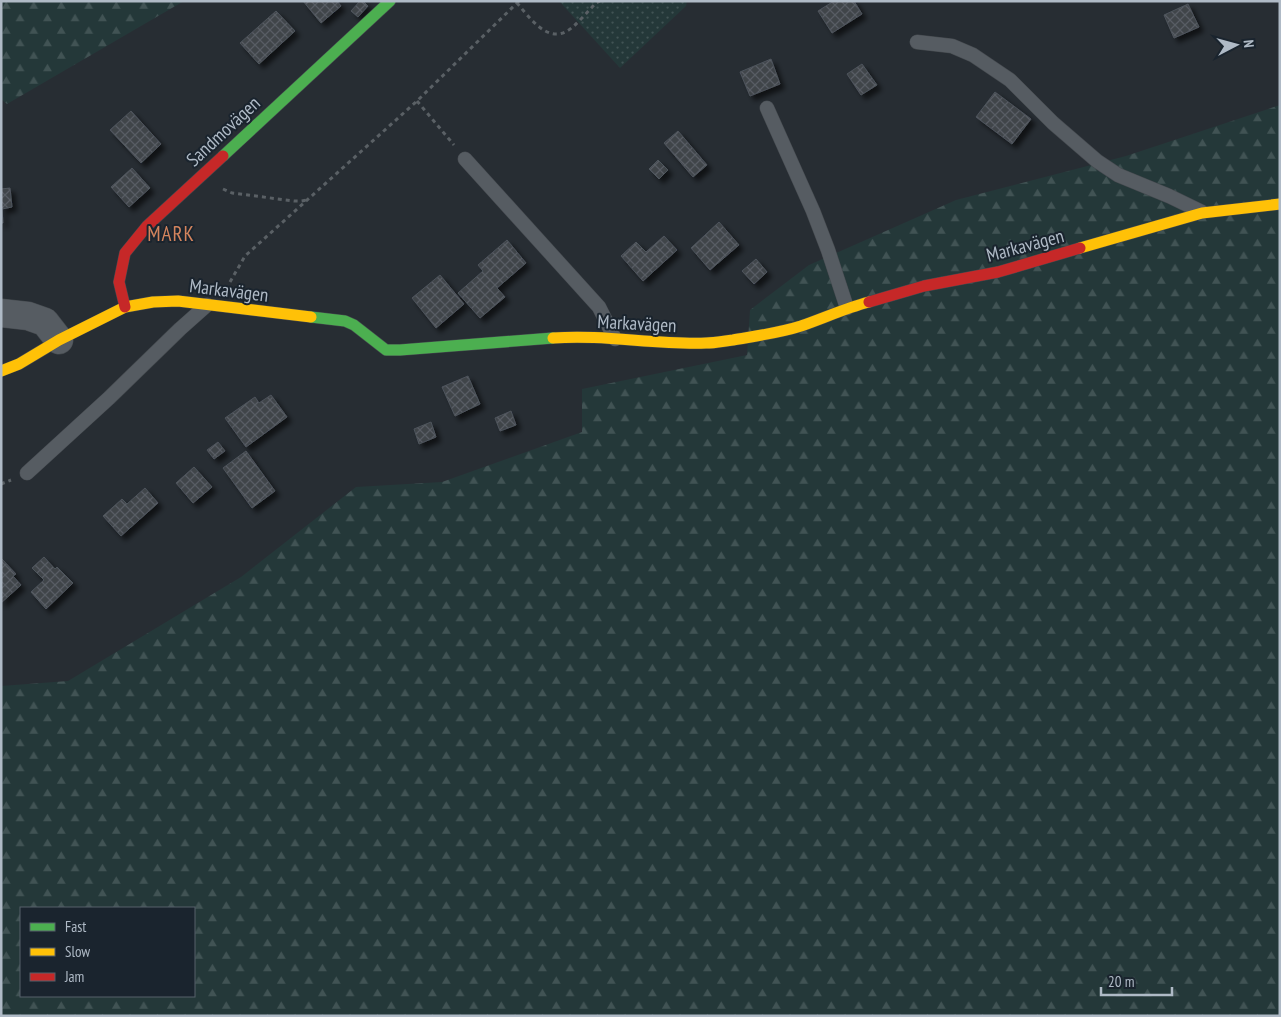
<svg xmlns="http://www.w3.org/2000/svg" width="1281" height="1017" font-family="'PT Sans Narrow',sans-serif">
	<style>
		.forest { fill: url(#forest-firs); fill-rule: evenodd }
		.park { fill: url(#park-dots) }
		.building { fill: url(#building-cross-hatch); stroke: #4e545c; filter: url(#shadow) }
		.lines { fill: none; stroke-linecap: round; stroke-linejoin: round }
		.lane-casing { stroke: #44494e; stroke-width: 15 }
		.street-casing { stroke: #44494e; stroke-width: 29 }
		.fast-casing { stroke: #44494e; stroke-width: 12 }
		.slow-casing { stroke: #44494e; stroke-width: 12 }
		.jam-casing { stroke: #44494e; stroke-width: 12 }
		.path { stroke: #5a6065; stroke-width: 3; stroke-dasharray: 4 4; stroke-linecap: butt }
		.lane { stroke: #565c62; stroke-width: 14 }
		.street { stroke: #565c62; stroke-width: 28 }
		.fast { stroke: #4caf50; stroke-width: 11 }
		.slow { stroke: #ffc107; stroke-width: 11 }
		.jam { stroke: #c62828; stroke-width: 11 }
		.labels { text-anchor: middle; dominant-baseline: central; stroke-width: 4; stroke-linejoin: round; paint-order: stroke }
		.street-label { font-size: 19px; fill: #afbac6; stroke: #1a242e }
		.quarter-label { font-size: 21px; letter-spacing: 1px; fill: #d3845d; stroke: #1a242e }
	</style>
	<defs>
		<pattern id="forest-firs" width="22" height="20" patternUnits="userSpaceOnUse" patternTransform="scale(1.25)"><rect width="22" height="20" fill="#243839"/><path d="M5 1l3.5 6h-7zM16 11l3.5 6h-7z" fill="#415354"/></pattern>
		<pattern id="park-dots" width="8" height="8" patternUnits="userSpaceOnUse" patternTransform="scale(1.25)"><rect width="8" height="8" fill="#243839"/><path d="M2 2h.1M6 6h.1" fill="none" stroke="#415354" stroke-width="1.8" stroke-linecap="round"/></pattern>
		<pattern id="building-cross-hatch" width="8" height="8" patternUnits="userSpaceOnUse" patternTransform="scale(1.25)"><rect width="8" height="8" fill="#3f444a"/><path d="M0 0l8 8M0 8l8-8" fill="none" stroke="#585d63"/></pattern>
		<filter id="shadow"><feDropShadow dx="4.5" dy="4.5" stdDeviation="2.5" flood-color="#0009"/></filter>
	</defs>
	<rect width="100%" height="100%" fill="#272d33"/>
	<!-- forest -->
	<path class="forest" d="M1 1H184L7 104 1 99Z
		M1280 105V1016H1V686L68 681 241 577 356 487 442 482 582 432V389L747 355 750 310 809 265 956 200 1126 156ZM21 908H194V996H21Z"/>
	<!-- park -->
	<path class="park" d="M559 1H687L686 6 620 68Z"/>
	<!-- building -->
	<path class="building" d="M303 1H337L341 6 321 23Z
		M360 1H363L368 6 358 17 351 11Z
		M834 1H854L862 14 832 33 818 11Z
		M1188 4 1199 27 1174 38 1164 15Z
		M276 11 295 31 259 64 240 43Z
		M771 59 780 84 750 96 740 72Z
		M862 64 877 85 861 95 847 74Z
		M995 92 1031 119 1012 144 976 117Z
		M131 111 161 144 141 163 110 130Z
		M678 131 707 165 693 177 664 143Z
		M658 160 668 170 659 179 649 169Z
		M132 168 150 188 129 207 111 187Z
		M10 188 12 207 2 209 3 223H1V189Z
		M719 222 739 245 710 270 691 248Z
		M664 236 677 250 643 281 621 256 636 242 646 252Z
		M507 240 526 263 497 288 505 297 480 318 458 293 483 271 478 265Z
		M756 259 767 272 754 284 742 271Z
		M440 275 464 304 436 328 412 298Z
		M468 376 480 404 455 416 442 387Z
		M271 395 287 417 246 447 225 418 255 397 259 403Z
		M511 411 516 425 500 431 495 418Z
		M431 422 436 437 419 444 414 429Z
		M218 442 225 451 214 459 207 450Z
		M246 451 275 491 252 508 223 468Z
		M194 467 212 487 193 503 176 483Z
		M145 488 158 503 121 536 103 516 122 499 127 504Z
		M44 557 55 569 57 567 73 583 46 609 31 592 44 580 32 568Z
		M1 558 16 574 13 576 21 585 1 603Z"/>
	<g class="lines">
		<!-- lane casing -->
		<g class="lane-casing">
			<path id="lane" d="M917 42 952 46 973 55 1010 80 1053 123 1097 161 1118 175 1169 196 1202 212
				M767 108 813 211 828 250 847 308
				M465 159 599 307 615 339
				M27 473 109 398 180 329 207 305"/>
		</g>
		<!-- street casing -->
		<g class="street-casing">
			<path id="street" d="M1 313 28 316 45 322 59 340"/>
		</g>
		<!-- fast casing -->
		<g class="fast-casing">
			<path id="fast" d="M223 156 390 1
				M311 317 345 321 354 325 386 350H400L553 338"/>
		</g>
		<!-- slow casing -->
		<g class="slow-casing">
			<path id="slow" d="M1080 248 1202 213 1280 204
				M553 338C604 334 655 345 706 343 715 343 724 341 733 340 756 336 779 333 801 326 824 318 846 308 869 302
				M1 371 19 364 59 340 125 307 153 302 178 301 311 317"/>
		</g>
		<!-- jam casing -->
		<g class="jam-casing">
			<path id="jam" d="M869 302 924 286 998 272 1080 248
				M125 307 119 282 125 253 147 226 223 156"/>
		</g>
		<!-- path -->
		<path class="path" d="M517 3C529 17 547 43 567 31 575 27 589 10 596 3L600 1
			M417 101 454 145
			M223 189 232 193 294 201H301L308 200
			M230 282 245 256 417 101 519 1
			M1 484 11 480"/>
		<!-- lane -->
		<use href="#lane" class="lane"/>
		<!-- street -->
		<use href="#street" class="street"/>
		<!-- fast -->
		<use href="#fast" class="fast"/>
		<!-- slow -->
		<use href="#slow" class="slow"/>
		<!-- jam -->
		<use href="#jam" class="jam"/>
	</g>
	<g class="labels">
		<!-- street labels -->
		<g class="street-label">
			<text transform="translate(223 131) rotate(-43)">Sandmovägen</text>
			<text transform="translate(1025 245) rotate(-15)">Markavägen</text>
			<text transform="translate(229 290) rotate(7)">Markavägen</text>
			<text transform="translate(637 323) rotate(3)">Markavägen</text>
		</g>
		<!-- quarter labels -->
		<g class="quarter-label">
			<text x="171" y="233">MARK</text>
		</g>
	</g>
	<!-- border -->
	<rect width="1281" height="1017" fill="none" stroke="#afbac6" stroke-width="5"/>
	<!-- legend -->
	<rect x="20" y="907" width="175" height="90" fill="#1a242e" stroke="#56606b"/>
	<rect x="30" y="923" width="25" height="8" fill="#4caf50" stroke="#56606b"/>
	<text x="65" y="932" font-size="15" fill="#afbac6">Fast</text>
	<rect x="30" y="948" width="25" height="8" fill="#ffc107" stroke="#56606b"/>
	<text x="65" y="957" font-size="15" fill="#afbac6">Slow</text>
	<rect x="30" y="973" width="25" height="8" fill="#c62828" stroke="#56606b"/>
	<text x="65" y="982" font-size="15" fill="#afbac6">Jam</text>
	<!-- north arrow -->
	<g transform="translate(1236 45) rotate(84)" stroke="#1a242e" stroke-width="4" paint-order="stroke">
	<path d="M0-4L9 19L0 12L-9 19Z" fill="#afbac6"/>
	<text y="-8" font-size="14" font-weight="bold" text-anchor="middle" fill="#afbac6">N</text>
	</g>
	<!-- scale -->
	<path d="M1101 987v8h71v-8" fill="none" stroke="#afbac6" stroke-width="2.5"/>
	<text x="1108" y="987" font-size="15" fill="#afbac6" stroke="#1a242e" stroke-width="4" paint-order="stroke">20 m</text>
</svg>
